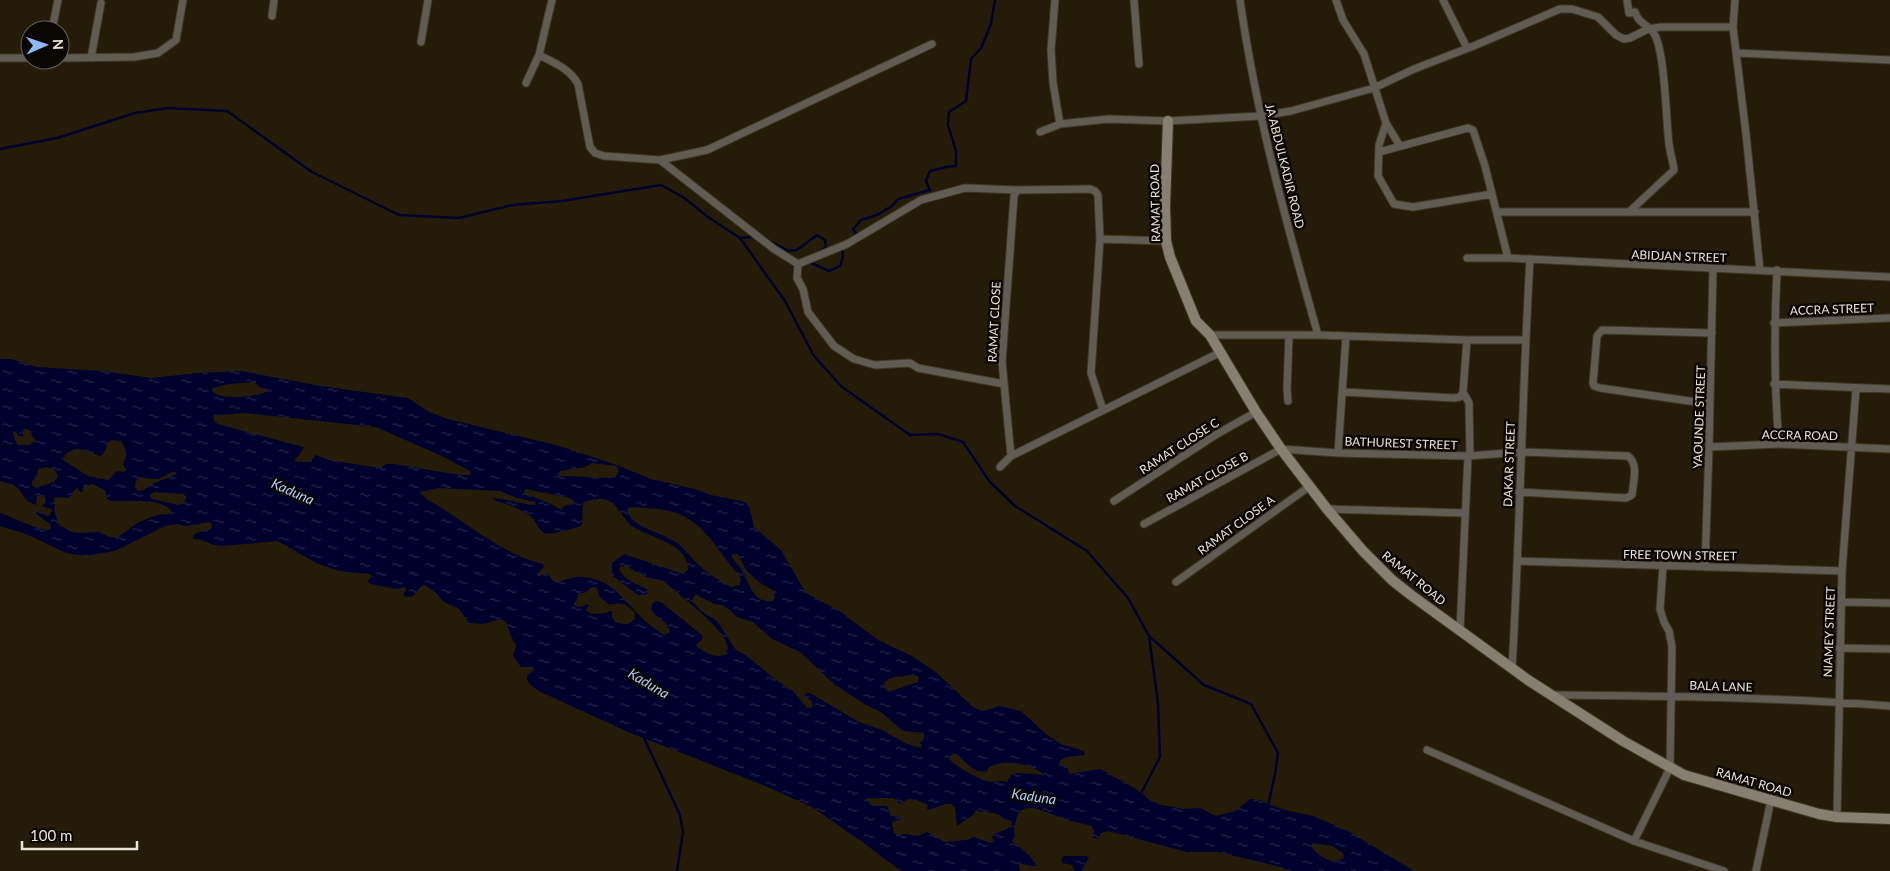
<svg xmlns="http://www.w3.org/2000/svg" width="1890" height="871" font-family="Lato,sans-serif">
	<style>
		.water { fill: url(#water-ripples); fill-rule: evenodd }
		.lines { fill: none; stroke-linecap: round; stroke-linejoin: round }
		.stream { stroke: #00002d; stroke-width: 2.5 }
		.street-casing { stroke: #403826; stroke-width: 9 }
		.secondary-casing { stroke: #403826; stroke-width: 12 }
		.street { stroke: #615c53; stroke-width: 7 }
		.secondary { stroke: #878072; stroke-width: 10 }
		.labels { text-anchor: middle; dominant-baseline: central; stroke-width: 5; stroke-linejoin: round; paint-order: stroke }
		.street-label { font-size: 12px; fill: #eae4d8; stroke: #0a0702 }
		.water-label { font-size: 14px; font-style: italic; fill: #b1cdfd; stroke: #0a0702 }
	</style>
	<defs>
		<pattern id="water-ripples" width="26" height="14" patternUnits="userSpaceOnUse" patternTransform="scale(1.25)"><rect width="26" height="14" fill="#00002d"/><path d="M2 4q2-2 4 0t4 0M15 11q2-2 4 0t4 0" fill="none" stroke="#25254b"/></pattern>
	</defs>
	<rect width="100%" height="100%" fill="#241c09"/>
	<!-- water -->
	<path class="water" d="M0 359H11L37 367 102 371 151 378 197 373 241 371 321 386 400 397 408 398 429 412 448 419 556 445 617 465 651 479 695 489 711 495 745 502 750 508 754 527 781 550 806 593 838 610 878 640 912 656 938 674 972 706 979 710 984 711 1000 706 1021 711 1046 734 1061 744 1084 751 1085 755 1066 757 1060 761 1059 764 1068 768 1069 774 1100 769 1141 792 1149 800 1161 805 1184 809 1200 808 1216 816 1235 811 1250 799 1260 800 1268 804 1285 810 1313 816 1348 831 1414 871H1288L1281 867 1218 852H1187L1108 831 1101 833 1099 839 1093 838 1094 831 1092 826C1082 823 1071 822 1062 818 1050 814 1023 798 1017 817 1015 823 1013 830 1015 836L1012 841 1030 856 1037 866H1030L1020 863 1019 865 1020 871H901L861 841 812 807 763 785 628 732 541 692C534 688 526 684 527 676L534 670V667H521L513 656 516 646 511 636 506 622 501 619 483 624 469 623 459 609 444 602 435 592 425 585 421 586 414 596 405 597 403 595 406 590 405 587 397 589 371 584 368 583V581L372 576 371 574 346 572 333 569 316 563 278 541 224 546 214 545 202 540 193 539V536L196 533 211 529 212 525 209 522 187 526 176 524 165 526 115 551 85 556 66 553 26 534 0 526V513C13 517 37 530 49 530L51 527 50 524 35 513 36 511H40L48 517 52 511 51 509 42 506 46 502 44 495 37 496 36 505C24 502 24 493 15 486 11 483 5 483 0 481ZM255 382 259 387 270 391C256 396 223 402 212 391L213 388 229 384ZM245 413 376 427 444 457 466 469 470 471 471 475H460L394 464H385L382 468 333 461 315 455 311 462H297L295 460 304 448 303 447 218 424 213 420 214 416 218 415ZM25 429 31 431 32 436 36 440 30 445H18L15 440 13 432 15 431 19 436H23V430ZM111 440 121 441C127 450 128 455 123 464L125 468V472L117 471 108 480 88 476 63 460V458C74 442 87 452 101 456L106 450 107 443ZM592 463 617 466 619 471 616 477 612 478C594 478 578 476 560 476L558 474 560 471 585 467ZM46 467 55 470 58 477 54 482 36 488 32 485V481L37 477 38 469ZM172 472H176L177 474 152 484 144 490 138 491 135 488C136 471 146 480 157 479 163 478 167 474 172 472ZM92 484 105 490 107 499 111 501C128 502 160 497 172 511L169 514 158 515 139 522 117 538 110 537 99 532 81 533 72 532 59 525 55 514 54 497 69 498 75 489 78 488 80 492H82L84 486ZM439 488 500 491 517 498 535 502 536 505C529 506 504 498 493 498L496 501C506 504 520 508 529 515 535 519 538 529 544 533 549 536 578 528 582 525L583 503C587 500 592 500 597 499 617 497 620 517 632 526 649 538 689 543 688 570L683 574 624 554 612 563V573L614 577 638 595 647 594V589C637 584 623 580 619 569L621 566H626L646 577 664 581C674 592 739 637 726 653 721 661 700 651 696 645L702 640 703 636 661 602 656 601 653 603 651 609C656 619 668 620 670 632L666 635C660 634 658 630 653 627 628 610 618 579 582 577 573 576 565 581 556 582L552 580 548 573 537 577V574L544 567 543 564C501 554 465 521 428 500L419 492ZM526 489 570 498 574 501V504L564 506 561 510 551 504 526 494 524 491ZM155 492 184 494 186 497 184 503 179 505 152 499 149 495ZM630 507C644 508 664 508 676 513 706 523 719 554 739 575L741 581 739 585 731 587C724 583 704 571 699 565 689 556 683 545 670 539 657 531 629 526 627 509ZM732 554 738 555 746 570 760 583 773 590 775 597 773 601C753 604 749 582 742 570 739 565 734 562 732 557ZM595 587 597 588 600 597 609 605C621 602 626 603 635 613V619C628 626 624 624 615 622L612 617V610L606 613 591 614 586 610 589 604 579 607 574 605V603L577 600 578 594 587 592 590 588ZM695 594 714 604 722 605 731 611 737 617 753 622 772 639 800 652 834 684 866 705 881 712 903 731 924 733V739L918 741 922 745 921 748 907 744 882 730 859 722 810 693H806L804 696 812 701 813 707 807 708 793 691 776 680 747 656 736 650 717 621 701 611 693 602V598ZM913 674 919 677 918 682 888 692 883 685C889 674 904 678 913 674ZM952 754H957C966 762 973 774 987 771L989 767C1005 758 1032 764 1045 775L1017 773 1011 775 1007 782C1001 780 998 782 992 782 982 782 955 766 949 759ZM866 798H894L900 804 908 799 917 800 928 805 927 809 929 810 946 804H952L955 808 957 826 973 815 976 810C982 813 990 811 997 814 1004 817 1001 819 1012 821V824C1007 832 998 830 992 836L994 841 991 843 974 837 966 840 945 842 927 832 918 836 906 834 897 835 894 833 892 824 893 821 900 820 901 817 891 816 887 806H872ZM1313 843 1332 846 1343 853 1344 858 1333 862C1324 858 1316 854 1311 846Z
		M1064 856H1087L1089 858 1081 871H1075L1072 865 1063 863 1061 860Z"/>
	<g class="lines">
		<!-- stream -->
		<path class="stream" d="M0 149 57 138 135 113 168 108 227 111 312 172 399 215 459 218 512 205 562 201 661 185 683 197 708 217 740 238 785 301 814 356 842 387 910 435 938 434 963 442 990 482 1015 506 1087 551 1128 598 1149 636 1204 685 1251 704 1278 753 1275 774 1268 806
			M762 237 789 251 797 250 817 235 825 240 826 247 819 252
			M853 237 856 233 853 229 861 220 877 215 892 206 898 199 930 190 926 181 930 171 946 167 956 166V151L948 125 949 112 966 101 971 59 981 48 991 24 995 0
			M740 238 754 237
			M813 261 811 263 829 271 840 266 843 257 842 247
			M643 736 680 815 683 832 677 871
			M1140 795 1160 757 1158 703 1149 636"/>
		<!-- street casing -->
		<g class="street-casing">
			<path id="street" d="M1055 0 1051 50 1053 83 1060 124
				M1134 0 1139 64
				M1240 0C1256 114 1287 225 1318 335
				M1336 0 1343 20 1364 54 1386 123 1379 145 1378 176 1394 204 1413 207 1492 194
				M1443 0 1467 48
				M1627 0 1629 13 1635 12C1639 24 1646 23 1653 32 1665 47 1666 121 1669 144 1670 153 1673 161 1674 170L1629 212
				M1735 0 1733 27 1746 134 1760 270
				M272 16 274 0
				M52 30 58 0
				M421 42 428 0
				M1737 53 1890 60
				M539 55C555 63 570 69 578 84L590 147 595 153 604 156 660 160 707 150 932 44
				M0 58H30
				M60 58 134 57 158 53 176 40 183 0
				M91 58 101 3
				M526 83 539 55 552 0
				M1386 123 1400 146
				M1040 132 1060 124 1109 119 1168 121 1261 116 1291 111 1374 88 1414 69 1476 45 1560 9H1572L1598 17 1616 35 1624 39 1630 38 1648 29 1661 27H1733
				M1379 152 1468 128 1473 130 1485 166 1508 258
				M660 160 774 249 798 264 797 278 803 289 808 312 834 346 854 359 875 365 910 363 918 368 934 371 1004 384
				M1497 212H1755
				M1100 239 1166 241
				M1467 258H1508L1890 277
				M798 264 847 244 921 200 965 188 1017 190 1090 189 1095 191 1098 195 1100 239 1091 373 1103 410
				M1777 270C1774 329 1774 386 1779 444
				M1774 323 1890 318
				M1210 335H1318L1467 340H1526
				M1467 340 1463 392 1469 403 1470 455
				M1774 384 1890 389
				M1343 392 1454 398 1460 397 1463 392
				M1288 401 1287 390 1289 336
				M1710 404 1600 388 1594 386 1593 383 1597 336 1602 330 1712 333
				M1709 447 1779 444 1890 449
				M1338 453 1346 336
				M1011 456 1002 362 1014 196 1017 190
				M1000 467 1011 456 1221 352
				M1114 501 1217 434 1256 412
				M1327 509 1464 513
				M1144 524 1281 449 1338 453 1468 456 1521 452 1628 456C1639 464 1633 483 1632 495L1626 498 1519 492
				M1518 561 1842 571
				M1705 567 1709 447 1713 268
				M1176 582 1310 486
				M1841 602 1890 603
				M1460 630 1468 456
				M1839 648 1890 649
				M1512 669C1520 533 1522 396 1530 259
				M1551 695C1664 696 1777 697 1890 706
				M1427 750 1634 841 1724 871
				M1837 817 1842 571 1856 389
				M1634 841 1670 768 1672 647 1669 631 1664 622 1660 609 1663 567
				M1756 871 1771 800"/>
		</g>
		<!-- secondary casing -->
		<g class="secondary-casing">
			<path id="secondary" d="M1168 121 1165 206 1166 241 1170 257 1196 321 1210 335 1256 412 1281 449 1327 509 1363 551 1392 580 1411 595 1528 680 1623 741 1684 775 1819 814 1837 817 1890 819"/>
		</g>
		<!-- street -->
		<use href="#street" class="street"/>
		<!-- secondary -->
		<use href="#secondary" class="secondary"/>
	</g>
	<g class="labels">
		<!-- street labels -->
		<g class="street-label">
			<text transform="translate(1285 166) rotate(76)">JA ABDULKADIR ROAD</text>
			<text transform="translate(1155 203) rotate(-91)">RAMAT ROAD</text>
			<text transform="translate(1679 256) rotate(2)">ABIDJAN STREET</text>
			<text transform="translate(1832 309) rotate(-2)">ACCRA STREET</text>
			<text transform="translate(994 322) rotate(-87)">RAMAT CLOSE</text>
			<text transform="translate(1699 417) rotate(-88)">YAOUNDE STREET</text>
			<text transform="translate(1800 435) rotate(1)">ACCRA ROAD</text>
			<text transform="translate(1401 443) rotate(2)">BATHUREST STREET</text>
			<text transform="translate(1179 446) rotate(-33)">RAMAT CLOSE C</text>
			<text transform="translate(1509 464) rotate(-88)">DAKAR STREET</text>
			<text transform="translate(1207 477) rotate(-29)">RAMAT CLOSE B</text>
			<text transform="translate(1236 525) rotate(-36)">RAMAT CLOSE A</text>
			<text transform="translate(1680 555) rotate(1)">FREE TOWN STREET</text>
			<text transform="translate(1414 578) rotate(39)">RAMAT ROAD</text>
			<text transform="translate(1829 632) rotate(-88)">NIAMEY STREET</text>
			<text transform="translate(1721 686) rotate(2)">BALA LANE</text>
			<text transform="translate(1754 782) rotate(16)">RAMAT ROAD</text>
		</g>
		<!-- water labels -->
		<g class="water-label">
			<text transform="translate(293 491) rotate(24)">Kaduna</text>
			<text transform="translate(649 683) rotate(31)">Kaduna</text>
			<text transform="translate(1034 796) rotate(8)">Kaduna</text>
		</g>
	</g>
	<!-- north arrow -->
	<g transform="translate(45 45) rotate(88)"><circle r="24" fill="#0a0702" stroke="#645f58"/>
	<path d="M0-4L9 19L0 12L-9 19Z" fill="#8fb8fd"/>
	<text y="-8" font-size="14" font-weight="bold" text-anchor="middle" fill="#eae4d8">N</text>
	</g>
	<!-- scale -->
	<path d="M22 841v8h115v-8" fill="none" stroke="#eae4d8" stroke-width="2.5"/>
	<text x="30" y="841" font-size="15" fill="#eae4d8" stroke="#0a0702" stroke-width="4" paint-order="stroke">100 m</text>
</svg>
